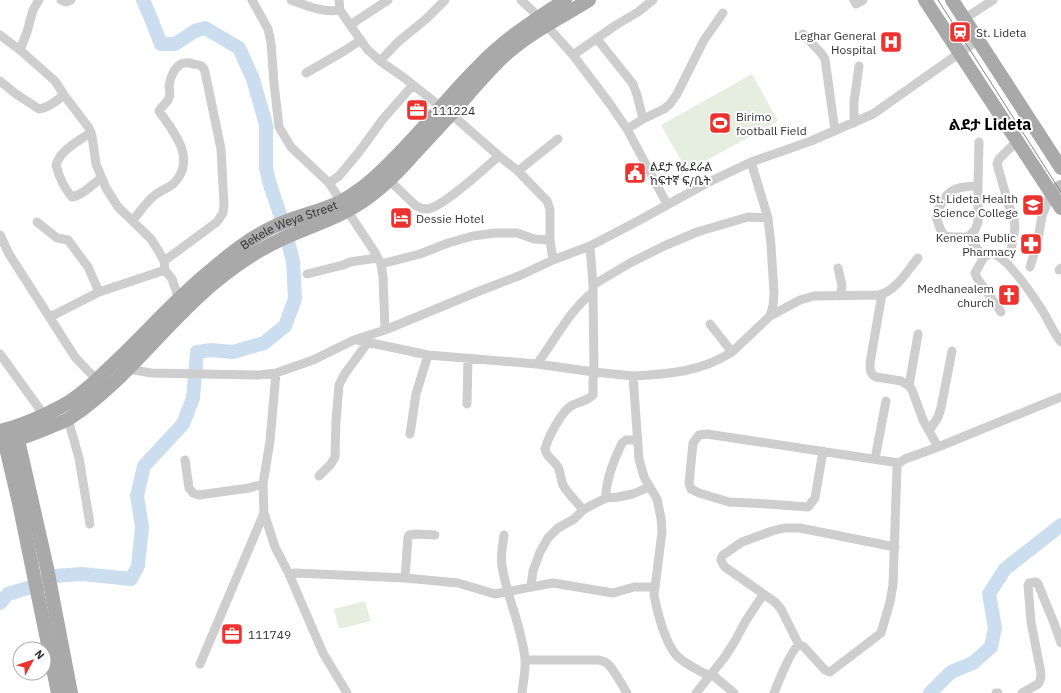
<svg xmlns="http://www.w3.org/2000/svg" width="1061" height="693" font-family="'IBM Plex Sans','Noto Sans Ethiopic',sans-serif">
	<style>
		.green { fill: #e6eedf }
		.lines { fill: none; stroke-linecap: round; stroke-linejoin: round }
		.river { stroke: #cbdeef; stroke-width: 14 }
		.street { stroke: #cecece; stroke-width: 9 }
		.secondary { stroke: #bbb; stroke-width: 12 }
		.primary { stroke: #a9a9a9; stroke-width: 14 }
		.tram { stroke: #868686; stroke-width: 1 }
		.labels { text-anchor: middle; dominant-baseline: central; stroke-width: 4; stroke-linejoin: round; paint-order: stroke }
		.poi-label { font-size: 12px; fill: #313131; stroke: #fff; text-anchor: start }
		.street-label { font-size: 12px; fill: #313131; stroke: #fff }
		.district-label { font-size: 16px; font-weight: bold; fill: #000; stroke: #fff }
	</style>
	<rect width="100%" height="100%" fill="#fff"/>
	<!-- green -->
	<path class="green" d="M752 74 778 121 687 171 661 125Z
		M365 601 371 621 339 629 334 609Z"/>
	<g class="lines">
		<!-- river -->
		<path class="river" d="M0 603 8 594 34 586 54 576 82 574 131 579 138 566 142 527 137 496 144 466 183 424 193 398 197 352 211 350 233 352 264 343 285 326 295 299 293 261 283 223 270 185 266 168V125L253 79 239 48 205 28 195 31 175 44H161L150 16 143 0
			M930 693 951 672 973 663 991 647 995 628 989 594 1005 569 1061 525"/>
		<!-- street -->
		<path class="street" d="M61 0 66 2 71 0
			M252 0 268 29 271 43 274 83 279 127 291 147 329 183 374 251 381 264 383 277 385 330
			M291 0C307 6 323 13 340 10
			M339 0 340 10 350 25 367 49 380 61 403 77 441 107
			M521 0 539 17 573 55 610 104 627 129 667 204
			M854 0 856 4 863 0
			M964 19 993 0
			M350 25 388 0
			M803 34 821 53 825 59 835 131
			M0 35 20 50 55 81 64 95 89 128 92 136 96 164 106 188 118 207 151 239 158 250 164 261 165 270 172 279 179 299
			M597 39 633 84 637 95 643 119
			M20 50 27 32 33 10 39 0
			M573 55 616 25 638 12 653 0
			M380 61 398 42 426 19 445 0
			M306 73 344 51 361 40
			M0 81 16 94 39 109C49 108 57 100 64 95
			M451 114 499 156 518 171 547 201 550 209V240L553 260
			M854 123V102L859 66
			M627 129 643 119 664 109 670 104 677 94 704 40 723 13
			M91 132C78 142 61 149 56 165 59 177 64 188 72 197 83 195 93 184 101 178
			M979 142 978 186V222L975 230 968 237 984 257
			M518 171 558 139
			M390 181 416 206C420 208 424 209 428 209 443 207 485 168 499 156
			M329 183 339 176 359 152 383 119 413 85
			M133 220C140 212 146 202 155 195 160 191 168 188 173 184 186 172 186 156 179 142 175 135 171 127 166 121 164 117 161 115 159 111 162 106 167 103 169 98 171 94 169 90 169 86 170 78 174 68 181 64 185 62 190 63 193 64 200 65 203 65 205 72L221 149 224 205 223 213 217 222 164 261
			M37 222 57 238 68 240 88 267 99 292 165 270
			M0 235 9 254 75 357 88 371 97 379
			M968 237C943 237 943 240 936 216 945 191 952 186 978 186
			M590 246 593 285V292L594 372 633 376 639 459 644 477 657 499 661 518 662 532 654 595C657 612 665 643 677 656 686 665 699 670 709 676
			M1011 251 1015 227 1014 218 1009 206 997 164 999 159 1017 141
			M381 264 420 254 448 243 473 236 495 233H517L534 239 550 240
			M1030 267 1037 244 1042 216 1051 193
			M838 268 842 286 840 296
			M1059 270 1061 268
			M307 274 343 265 350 262 377 258
			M593 285 630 263 664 246 697 232 748 217 768 218
			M882 294 870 363C870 370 870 374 876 377L901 381 909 386 912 390 923 420 938 447
			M1001 312 977 278 975 273 984 257 991 253C1007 256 1033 296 1042 310 1049 321 1053 332 1061 342
			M770 316 800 300 814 296 879 295C896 291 907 271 918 258
			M50 317 99 292
			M710 324 732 352
			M357 340 428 355 537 364 594 372 593 381V395C587 401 578 402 571 406 561 412 548 438 545 449 546 457 554 460 558 467 561 472 560 479 563 485 568 494 577 502 583 510
			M0 354 44 415
			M537 364C555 340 569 311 593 292
			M128 369 151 373 259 375 276 373 313 360 354 340 385 330 477 292 521 275 553 260 590 246 638 221 707 183 751 162 811 141 873 114 978 40
			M276 373 270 441 263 484 264 513 275 547 289 574 295 573 405 578 458 583 495 594 553 583 613 593 634 587H655
			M633 376C669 374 701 372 732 352L770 316 773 306 774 293 771 245 768 218 751 162
			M909 386 918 334
			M467 404 468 359
			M68 419 79 458 90 524
			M929 431 938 417 941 408 952 351
			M410 434 416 394 428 355
			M823 451 815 498 808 507 768 504 729 502 699 493 691 489 689 483 693 443 699 435 707 434 899 463
			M875 459 886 401
			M185 460 189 488 193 493 199 495 249 488 263 484
			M319 476 331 464 335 457 336 421 339 385 344 375 368 342
			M606 498C605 482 615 457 622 443L626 440H637
			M504 535C503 545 500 556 502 566 507 598 522 627 525 659 526 670 523 682 522 693
			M289 574 323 653 347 693
			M405 578 408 537 409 535 416 534 435 535
			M531 586 533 571 540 552 548 538 558 528 574 519 583 510 590 506 606 498 618 497 633 494 649 487
			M799 645 781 609 775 602 725 567C722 563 719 560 723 555L742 542 772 531 784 528H800L895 547
			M525 660H599C602 661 606 662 608 664 615 671 621 684 627 693
			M200 664 264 513
			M711 675 715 677 734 693
			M696 693 724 658 735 641 745 622 763 595
			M774 693C778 683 791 649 799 645L803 646 825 670 830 672 881 633 890 602 893 585 897 467 899 463 905 459 938 447 1061 397
			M996 693H998
			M1022 693 1038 684C1041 681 1041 677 1041 673L1031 622 1028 585 1029 583 1036 582 1038 584 1054 623 1061 643"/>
		<!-- secondary -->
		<path class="secondary" d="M1051 193 1061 186"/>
		<!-- primary -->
		<g class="primary">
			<path d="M925 0 1061 208"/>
			<path d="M952 0 1061 168"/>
			<path id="s1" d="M0 431C22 426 44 416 64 405 80 396 95 382 108 369 143 337 173 301 210 271 230 254 251 237 275 226 296 216 319 212 340 202 349 197 359 190 367 184 390 165 410 142 430 120 446 101 462 83 479 66 503 40 535 20 565 0"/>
			<path d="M16 431 47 568 71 693"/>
			<path d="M3 435 19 503 58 693"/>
			<path d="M0 444C18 440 33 434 50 427 56 424 64 422 70 418 126 381 164 324 215 282 236 265 257 250 282 239 312 225 341 218 369 197 387 184 401 169 415 153 427 140 439 127 451 114 468 95 485 74 504 56 529 33 560 18 589 0"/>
		</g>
		<!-- tram -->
		<path class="tram" d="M938 0 1061 192"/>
	</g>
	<!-- icons -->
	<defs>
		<g id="station-square" transform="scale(1.15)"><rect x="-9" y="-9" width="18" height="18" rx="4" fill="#ed332f" stroke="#fff"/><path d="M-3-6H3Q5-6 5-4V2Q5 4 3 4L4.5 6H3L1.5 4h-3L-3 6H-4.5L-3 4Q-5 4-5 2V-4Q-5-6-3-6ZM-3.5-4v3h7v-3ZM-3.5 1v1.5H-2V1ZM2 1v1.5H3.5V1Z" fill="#fff"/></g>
		<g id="hospital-square" transform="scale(1.15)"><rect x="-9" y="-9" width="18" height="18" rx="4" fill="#ed332f" stroke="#fff"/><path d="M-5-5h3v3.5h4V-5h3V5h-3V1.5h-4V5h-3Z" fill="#fff"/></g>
		<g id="office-square" transform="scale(1.15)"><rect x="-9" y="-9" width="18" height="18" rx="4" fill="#ed332f" stroke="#fff"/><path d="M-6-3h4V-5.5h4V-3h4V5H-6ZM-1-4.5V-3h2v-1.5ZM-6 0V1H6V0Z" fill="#fff"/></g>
		<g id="stadium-square" transform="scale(1.15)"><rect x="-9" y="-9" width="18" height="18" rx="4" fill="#ed332f" stroke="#fff"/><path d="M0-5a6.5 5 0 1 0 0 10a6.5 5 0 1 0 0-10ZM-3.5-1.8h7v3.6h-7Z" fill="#fff"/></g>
		<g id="civic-square" transform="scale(1.15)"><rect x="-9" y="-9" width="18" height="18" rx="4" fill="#ed332f" stroke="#fff"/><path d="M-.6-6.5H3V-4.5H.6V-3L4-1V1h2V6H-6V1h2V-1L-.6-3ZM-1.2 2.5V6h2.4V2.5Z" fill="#fff"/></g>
		<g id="university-square" transform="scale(1.15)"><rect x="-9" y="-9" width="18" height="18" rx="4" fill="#ed332f" stroke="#fff"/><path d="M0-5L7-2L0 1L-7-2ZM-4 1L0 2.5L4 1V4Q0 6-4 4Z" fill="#fff"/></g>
		<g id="hotel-square" transform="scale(1.15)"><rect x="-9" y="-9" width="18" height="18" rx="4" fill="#ed332f" stroke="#fff"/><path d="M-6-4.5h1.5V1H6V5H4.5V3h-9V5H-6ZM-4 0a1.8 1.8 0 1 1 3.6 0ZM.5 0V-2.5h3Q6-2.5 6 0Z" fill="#fff"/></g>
		<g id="pharmacy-square" transform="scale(1.15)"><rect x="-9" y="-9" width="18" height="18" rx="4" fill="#ed332f" stroke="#fff"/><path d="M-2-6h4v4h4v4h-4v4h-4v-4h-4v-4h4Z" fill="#fff"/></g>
		<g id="church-square" transform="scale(1.15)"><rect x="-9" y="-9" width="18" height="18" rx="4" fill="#ed332f" stroke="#fff"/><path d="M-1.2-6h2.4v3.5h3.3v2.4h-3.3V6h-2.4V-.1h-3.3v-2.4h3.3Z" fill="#fff"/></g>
	</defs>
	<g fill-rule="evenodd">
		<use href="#station-square" x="960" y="32"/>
		<use href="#hospital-square" x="891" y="42"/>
		<use href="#office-square" x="417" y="110"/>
		<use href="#stadium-square" x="720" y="123"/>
		<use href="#civic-square" x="635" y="173"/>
		<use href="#university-square" x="1033" y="205"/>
		<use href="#hotel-square" x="401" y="218"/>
		<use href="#pharmacy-square" x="1031" y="244"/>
		<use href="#church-square" x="1009" y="295"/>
		<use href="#office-square" x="232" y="634"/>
	</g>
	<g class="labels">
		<!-- poi labels -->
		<g class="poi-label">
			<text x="976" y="32">St. Lideta</text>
			<text x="876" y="35" text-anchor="end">Leghar General<tspan x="876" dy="14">Hospital</tspan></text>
			<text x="432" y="110">111224</text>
			<text x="736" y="116">Birimo<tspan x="736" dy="14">football Field</tspan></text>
			<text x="650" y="166">ልደታ የፌደራል<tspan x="650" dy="14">ከፍተኛ ፍ/ቤት</tspan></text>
			<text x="1018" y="198" text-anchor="end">St. Lideta Health<tspan x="1018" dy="14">Science College</tspan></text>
			<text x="416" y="218">Dessie Hotel</text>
			<text x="1016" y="237" text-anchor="end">Kenema Public<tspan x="1016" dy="14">Pharmacy</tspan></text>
			<text x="994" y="288" text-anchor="end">Medhanealem<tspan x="994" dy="14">church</tspan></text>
			<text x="248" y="634">111749</text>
		</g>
		<!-- street labels -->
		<g class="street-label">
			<text stroke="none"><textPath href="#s1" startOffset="360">Bekele Weya Street</textPath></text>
		</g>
		<!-- district labels -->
		<g class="district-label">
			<text x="990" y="124">ልደታ Lideta</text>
		</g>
	</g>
	<!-- north arrow -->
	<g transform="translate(32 661) rotate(50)"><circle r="19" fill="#ffffff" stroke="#adadad"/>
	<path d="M0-3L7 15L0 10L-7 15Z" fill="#ed332f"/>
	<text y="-6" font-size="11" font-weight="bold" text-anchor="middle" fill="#313131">N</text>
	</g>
</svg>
